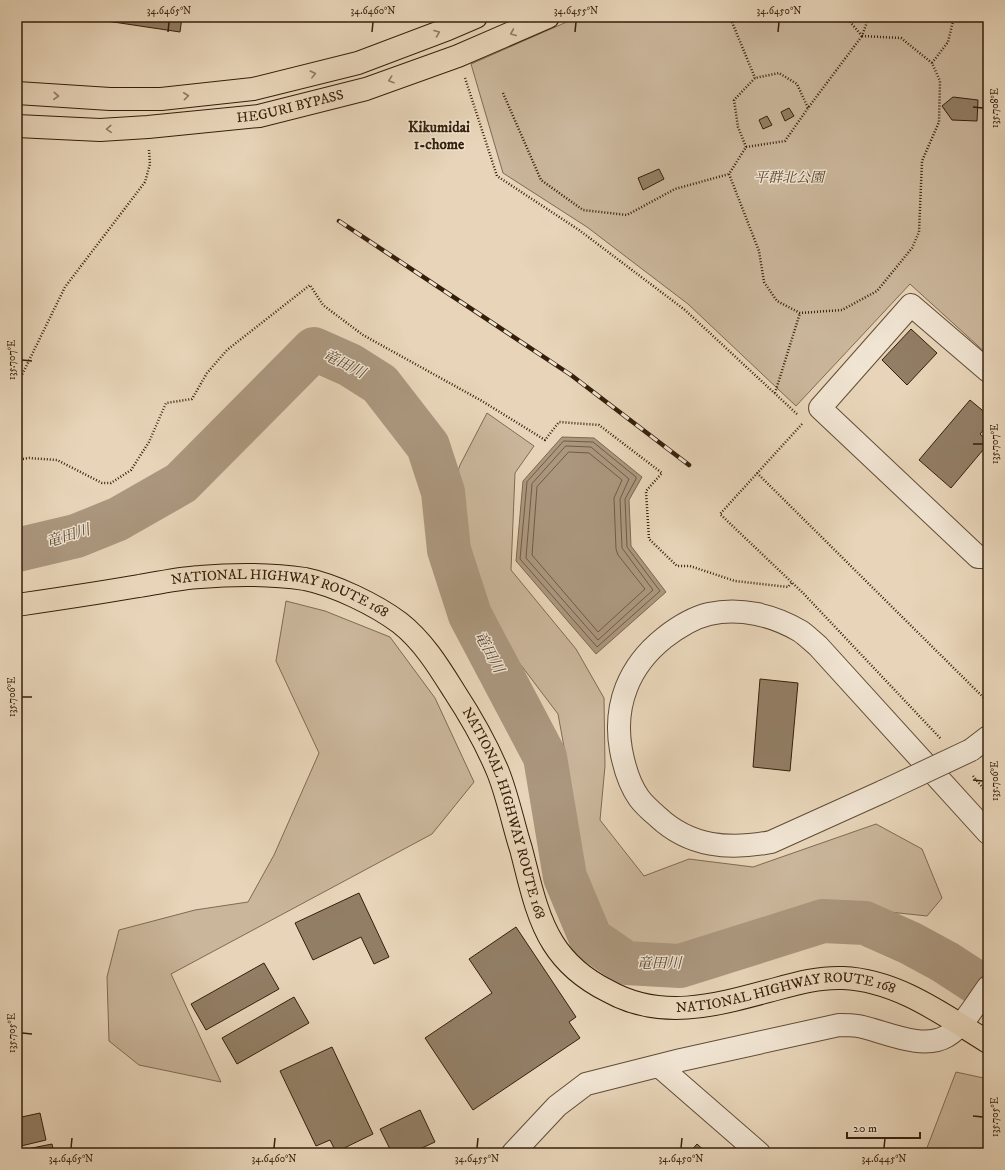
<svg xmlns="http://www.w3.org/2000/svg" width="1005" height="1170" font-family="'IM FELL DW Pica','Noto Serif JP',serif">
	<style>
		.green { fill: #cab69b; stroke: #806a53 }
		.water { fill: #ab977e; stroke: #7c6750 }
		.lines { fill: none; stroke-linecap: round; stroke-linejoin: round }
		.shore { stroke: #705b44; stroke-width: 1 }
		.river { stroke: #ab977e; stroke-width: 44 }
		.building { fill: #927e65; stroke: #351f0b }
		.minor-casing { stroke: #624c36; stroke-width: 24 }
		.highway-casing { stroke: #351f0b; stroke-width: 24 }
		.path { stroke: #351f0b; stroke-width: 2.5; stroke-dasharray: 1 2; stroke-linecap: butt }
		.minor { stroke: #f0e4d2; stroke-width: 22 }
		.highway { stroke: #e8d5b9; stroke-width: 22 }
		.rail-casing { stroke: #351f0b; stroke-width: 4.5 }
		.rail { stroke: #f0e4d2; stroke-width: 3; stroke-dasharray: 9; stroke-linecap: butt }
		.minor-bridge-casing { stroke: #624c36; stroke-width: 24; stroke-linecap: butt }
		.minor-bridge { stroke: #f0e4d2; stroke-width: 22 }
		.oneway { stroke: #8e7a62 }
		.ticks { fill: none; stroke: #351f0b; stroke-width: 1.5 }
		.labels { text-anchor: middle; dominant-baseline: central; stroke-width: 3; stroke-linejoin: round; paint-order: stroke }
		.street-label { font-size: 14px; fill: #351f0b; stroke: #f0e4d2 }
		.park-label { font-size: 14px; font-style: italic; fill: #5a452f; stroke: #f0e4d2 }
		.neighbourhood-label { font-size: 15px; font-weight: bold; fill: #351f0b; stroke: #f0e4d2 }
		.water-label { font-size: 15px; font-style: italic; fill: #5e4933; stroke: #f0e4d2 }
		.neatline { fill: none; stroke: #351f0b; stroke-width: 1.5 }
		.ticks-label { font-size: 10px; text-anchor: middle; fill: #351f0b }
	</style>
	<rect width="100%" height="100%" fill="#e8d5b9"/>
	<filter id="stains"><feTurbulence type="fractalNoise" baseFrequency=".005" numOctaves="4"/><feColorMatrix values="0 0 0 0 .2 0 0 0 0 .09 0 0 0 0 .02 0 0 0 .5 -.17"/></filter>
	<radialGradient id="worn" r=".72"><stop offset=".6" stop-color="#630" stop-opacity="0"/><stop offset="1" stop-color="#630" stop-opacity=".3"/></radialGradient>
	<!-- green -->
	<path class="green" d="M578 17H988V355L910 284 796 406 688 304 587 227 503 173 471 64Z
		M487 413 534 446 515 473 511 570 576 649 604 698 605 766 600 820 644 876 689 859 753 867 876 824 922 849 942 898 927 916 823 905 678 957 629 953 599 933 574 876 560 801 566 758 558 714 486 619 462 561 450 495 460 465Z
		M286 601 325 611 390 637 435 698 474 782 432 834 171 974 221 1082 139 1065 109 1041 107 977 119 930 195 910 248 902 274 855 319 753 276 661Z
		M956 1072 988 1079V1153H925Z"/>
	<!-- water -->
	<path class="water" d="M562 437 594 438 642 477 629 500 631 546 666 592 596 654 516 561 523 481Z"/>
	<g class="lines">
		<!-- shore -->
		<path class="shore" d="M564 441 593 442 636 477V479L625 499 627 547 660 591 597 647 520 559 527 482Z
			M566 446 591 447 629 479 620 499 622 548 653 590 598 640 526 558 532 484Z
			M569 452 589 453 622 480 614 498 616 549 618 555 645 589 598 632 532 555 537 487Z"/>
		<!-- river -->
		<path class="river" d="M17 550 76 536 118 519 181 483 314 349 350 365 380 384 428 446 443 492 449 550 470 615 545 757 565 877 591 939 626 963 680 966 823 921 865 923 910 943 945 962 988 990"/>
	</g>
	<!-- building -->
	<path class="building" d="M80 17H182L180 32Z
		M953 97 978 100 977 121 952 120 942 106Z
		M789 108 794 116 785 121 781 112Z
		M767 116 772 125 763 129 759 120Z
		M659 169 664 179 643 190 638 178Z
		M911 329 937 353 907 385 882 360Z
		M970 400 988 415V425L980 434 988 441V444L951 488 919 460Z
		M760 679 798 683 790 771 753 767Z
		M359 893 389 957 374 964 361 937 313 960 295 923Z
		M516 927 576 1017 569 1022 580 1038 473 1110 425 1038 492 993 469 959Z
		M264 963 279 989 206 1030 191 1004Z
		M294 997 309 1023 237 1064 222 1038Z
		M332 1047 373 1134 336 1152 330 1140 316 1146 280 1071Z
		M420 1110 435 1142 411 1153H392L380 1129Z
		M40 1113 46 1140 17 1147V1118Z
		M52 1144 54 1153H17V1151Z
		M697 1144 707 1153H689Z"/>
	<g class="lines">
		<!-- minor casing -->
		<g class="minor-casing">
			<path id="minor" d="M988 371 911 305 820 408 978 557H988
				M971 750 988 737
				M884 791 771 842C729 850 690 847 658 817 651 811 644 805 639 798 629 784 624 766 621 750 613 705 629 666 664 638 678 627 692 618 709 614 740 607 773 615 800 631 806 635 812 641 818 646L988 833
				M659 1066 759 1153
				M513 1153 557 1106 586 1084 681 1060 839 1025C845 1025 852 1025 858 1026 884 1031 922 1051 947 1036 963 1027 977 1002 988 987"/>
		</g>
		<!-- highway casing -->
		<g class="highway-casing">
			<g id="highway">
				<path d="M17 93 110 99H161L253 89 358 63 448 29 476 17"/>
				<path id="s1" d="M17 126 100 130 148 127 259 116 366 89 458 56 548 17"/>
				<path id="s2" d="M17 605C58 599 99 593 139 586 159 583 180 578 200 577 235 574 271 574 305 579 335 585 376 605 400 623 423 641 439 667 454 691 471 717 486 743 498 772 508 797 513 824 521 849 529 879 536 916 553 943 566 964 586 980 608 991 663 1022 720 1004 776 989 798 983 820 977 843 978 897 980 944 1015 988 1042"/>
			</g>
		</g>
		<!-- path -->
		<path class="path" d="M730 17 732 22 744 17
			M846 17 862 36 867 22 874 17
			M732 22 755 78
			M862 36 901 38 932 63 940 81 939 122 922 161 919 232 912 248 877 291 842 310 800 313 777 301 764 282 759 251 729 174 746 147 785 141 808 108Z
			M932 63 948 42 954 17
			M465 78 497 176 579 230 685 310 797 414
			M503 93 541 180 583 210 627 215 675 189 729 174
			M746 147 738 127 734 100 755 78 779 73 797 84 808 108
			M17 385 65 287 145 182 150 164 149 150
			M775 393 800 313
			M802 424 720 514 803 593 941 739
			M17 460 29 458 57 460 102 483H111L131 470 149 442 166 403 192 399 207 373 227 350 310 285 323 305 363 335 482 401 545 440 559 422 599 425 662 473 646 491 649 539 677 566H690L735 581 788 587 792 582
			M757 473 988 702
			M973 776 988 794"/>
		<!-- minor -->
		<use href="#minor" class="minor"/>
		<!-- highway -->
		<use href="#highway" class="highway"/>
		<!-- rail casing -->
		<g class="rail-casing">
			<path id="rail" d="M339 221 571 375 689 465"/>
		</g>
		<!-- rail -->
		<use href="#rail" class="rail"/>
		<!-- minor-bridge casing -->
		<g class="minor-bridge-casing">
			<path id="minor-bridge" d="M884 791 971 750"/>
		</g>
		<!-- minor-bridge -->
		<use href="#minor-bridge" class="minor-bridge"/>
	</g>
	<!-- one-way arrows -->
	<defs><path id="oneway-chevron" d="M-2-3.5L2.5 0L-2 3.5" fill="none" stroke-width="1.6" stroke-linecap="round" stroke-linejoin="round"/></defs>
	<g class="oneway">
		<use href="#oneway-chevron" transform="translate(437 33) rotate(-21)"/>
		<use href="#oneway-chevron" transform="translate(513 33) rotate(157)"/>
		<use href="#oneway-chevron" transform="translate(313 74) rotate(-14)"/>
		<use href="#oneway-chevron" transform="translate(391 80) rotate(161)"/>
		<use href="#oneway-chevron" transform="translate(56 96) rotate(4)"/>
		<use href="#oneway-chevron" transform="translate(186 96) rotate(-6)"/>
		<use href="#oneway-chevron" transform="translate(109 129) rotate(177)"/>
	</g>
	<!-- ticks -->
	<path class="ticks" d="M168 32 169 22M372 32 373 22M575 32 576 22M778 32 779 22M973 107 983 108M22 360 32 361M973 444H983M22 697H32M973 780 983 781M22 1033 32 1034M973 1116 983 1117M71 1148 72 1138M274 1148 275 1138M477 1148 478 1138M681 1148 682 1138M884 1148 885 1138"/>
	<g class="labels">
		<!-- street labels -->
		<g class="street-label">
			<text stroke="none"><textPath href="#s1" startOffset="275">HEGURI BYPASS</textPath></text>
			<text stroke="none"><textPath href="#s2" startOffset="268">NATIONAL HIGHWAY ROUTE 168</textPath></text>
			<text stroke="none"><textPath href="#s2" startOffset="616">NATIONAL HIGHWAY ROUTE 168</textPath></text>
			<text stroke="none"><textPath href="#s2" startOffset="1012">NATIONAL HIGHWAY ROUTE 168</textPath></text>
		</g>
		<!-- park labels -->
		<g class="park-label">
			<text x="789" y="178">平群北公園</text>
		</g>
		<!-- neighbourhood labels -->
		<g class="neighbourhood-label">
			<text x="439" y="127">Kikumidai<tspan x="439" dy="17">1-chome</tspan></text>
		</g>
		<!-- water labels -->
		<g class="water-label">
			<text transform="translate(344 364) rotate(27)">竜田川</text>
			<text transform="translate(68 536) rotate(-17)">竜田川</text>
			<text transform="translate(489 652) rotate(62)">竜田川</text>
			<text x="659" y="963">竜田川</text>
		</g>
	</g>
	<!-- margin -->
	<rect width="1005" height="1170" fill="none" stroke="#e8d5b9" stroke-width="44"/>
	<!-- scale -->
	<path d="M847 1132v6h73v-6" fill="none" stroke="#351f0b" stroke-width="2"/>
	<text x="853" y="1132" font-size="12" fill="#351f0b" stroke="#f0e4d2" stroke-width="3" paint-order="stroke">20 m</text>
	<rect x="22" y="22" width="961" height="1126" class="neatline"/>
	<g class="ticks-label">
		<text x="169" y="14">34.6465°N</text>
		<text x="373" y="14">34.6460°N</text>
		<text x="576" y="14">34.6455°N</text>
		<text x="779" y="14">34.6450°N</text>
		<text transform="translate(994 108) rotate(-90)" y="4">135.708°E</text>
		<text transform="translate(11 360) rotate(-90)" y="4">135.707°E</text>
		<text transform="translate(994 444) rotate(-90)" y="4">135.707°E</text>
		<text transform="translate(11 697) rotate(-90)" y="4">135.706°E</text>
		<text transform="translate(994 781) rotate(-90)" y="4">135.706°E</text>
		<text transform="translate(11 1033) rotate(-90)" y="4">135.705°E</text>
		<text transform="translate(994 1117) rotate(-90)" y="4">135.705°E</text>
		<text x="71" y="1162">34.6465°N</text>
		<text x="274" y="1162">34.6460°N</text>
		<text x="477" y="1162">34.6455°N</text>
		<text x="681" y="1162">34.6450°N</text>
		<text x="884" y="1162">34.6445°N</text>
	</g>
	<rect width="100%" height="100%" filter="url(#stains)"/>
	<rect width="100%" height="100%" fill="url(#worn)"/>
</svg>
